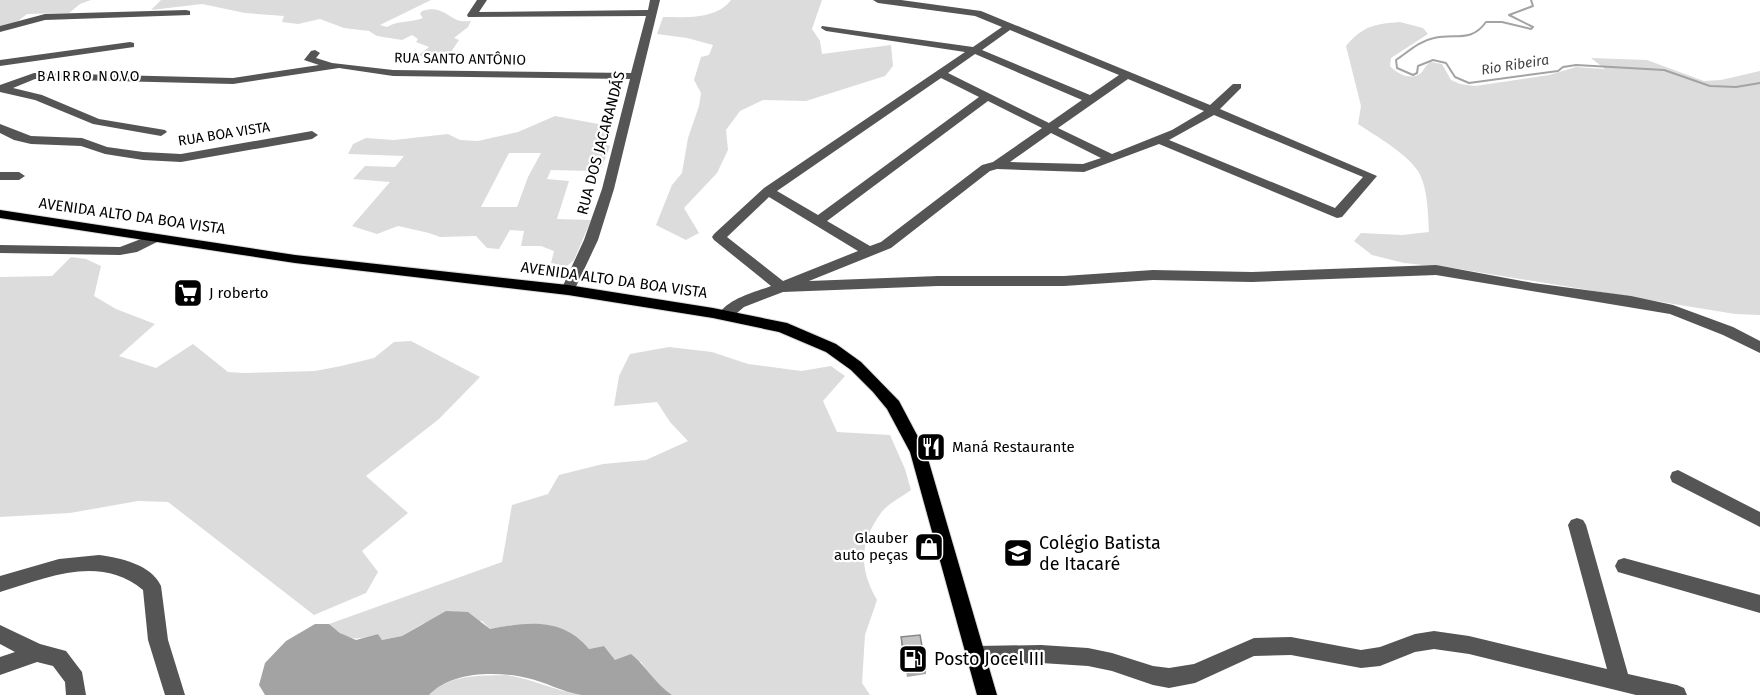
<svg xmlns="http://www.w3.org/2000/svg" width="1760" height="695" font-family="'Fira Sans',sans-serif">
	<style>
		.green { fill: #dcdcdc; fill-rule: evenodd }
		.water { fill: #a3a3a3 }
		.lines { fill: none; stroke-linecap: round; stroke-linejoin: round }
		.stream { stroke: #a3a3a3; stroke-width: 2 }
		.major-casing { stroke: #dbdbdb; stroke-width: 2 }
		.minor { fill: #555; fill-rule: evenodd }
		.major { fill: #000; fill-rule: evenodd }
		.wall { fill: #a9a9a9 }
		.building { fill: #c4c4c4; stroke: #898989; stroke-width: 1.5 }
		.labels { text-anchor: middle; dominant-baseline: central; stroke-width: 4.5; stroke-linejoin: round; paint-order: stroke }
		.far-street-label { font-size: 14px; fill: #000; stroke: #fff }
		.far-water-label { font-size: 14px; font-style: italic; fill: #444; stroke: #fff }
		.far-neighbourhood-label { font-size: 14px; letter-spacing: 1.5px; fill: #000; stroke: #fff }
		.street-label { font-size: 15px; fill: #000; stroke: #fff }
		.poi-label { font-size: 15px; fill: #000; stroke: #fff; text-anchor: start }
		.near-poi-label { font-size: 18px; fill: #000; stroke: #fff; text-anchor: start }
	</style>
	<rect width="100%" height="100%" fill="#fff"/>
	<!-- green -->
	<path class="green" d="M0 0H91L80 4 69 13 27 14 18 21 0 27Z
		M161 0H431L380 25 387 27C399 20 410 23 423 18L420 14 422 11C439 6 443 13 457 20 461 22 467 21 471 21L468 27 454 38 459 40 451 52H442L432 60 419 55 429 47 416 42 418 39 412 35 402 40 377 36 369 31 344 28 320 19 298 24 282 22 284 16 245 13 202 4 151 10Z
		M731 0H822L812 29 820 41 822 54 891 45 893 66 885 76 806 101 763 100 740 111 726 130 728 150 717 173 684 208 699 233 686 240 656 225 672 185 682 173 688 138 699 106 701 93 694 80 701 57 709 55 713 45 687 38 657 34 663 17C685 17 716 20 731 0Z
		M1400 22 1423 28 1428 34 1391 58 1390 66C1397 74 1412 81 1421 73 1425 69 1425 65 1431 62L1442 64 1451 80 1460 84 1475 86 1549 75 1576 67 1605 69 1591 58 1647 60 1704 81 1721 80 1760 71V315L1735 314 1453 268 1404 263 1372 255 1354 241 1361 233 1402 235 1429 232C1428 213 1428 188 1418 171 1406 153 1376 136 1358 124L1361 106 1346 46C1363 26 1374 24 1400 22Z
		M555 116 609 126 603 144 610 146 602 167 592 171 551 170 547 179 569 181 557 219 591 220 574 260 567 266 551 263 554 251 541 246H521L524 231 510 230 499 249 487 248 476 236 440 237 429 233 398 226 377 234 352 226 390 182 353 179 365 166 395 167 404 156 348 154 353 144 366 138 394 140 448 134 460 140 478 141 518 132ZM509 153H541L528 177 517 207H481Z
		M71 257 86 259 101 266 94 296 116 309 155 324 119 356 156 368 193 344 228 372 244 373 315 371 341 366 374 358 394 342 411 341 480 377 439 419 366 476 408 513 362 551 378 572 366 593 314 615 168 502 138 501 70 513 0 517V277L52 276Z
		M669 347 712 352 748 364 801 371 831 366 845 376 823 401 837 432 890 435 905 469 911 490C902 497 887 504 881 513 859 543 859 569 877 600L865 635 862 683 870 695H672L658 685 641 662 615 660 604 646 589 649C565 618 526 622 490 629L482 621 424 623 402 636 382 640 378 634C353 641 349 641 329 624L502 562 512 505 548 494 559 475 603 464 646 460 688 441 670 422 657 402 614 406 619 376 630 354Z
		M506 675C533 679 555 691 581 695H429C450 674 478 676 506 675Z"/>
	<!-- water -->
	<path class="water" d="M446 611 468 612 490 629C527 622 563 617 589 649L604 646 615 660 631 654C647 667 655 684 672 695H581C562 692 546 682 527 678 496 671 452 671 429 695H265L259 685 265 663 286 641 315 624H329L340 633 356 640 378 634 382 640 402 636Z"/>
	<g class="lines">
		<!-- stream -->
		<path class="stream" d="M1531 0 1533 6 1509 15 1533 27 1531 29 1502 22H1486C1471 43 1455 33 1434 38 1419 41 1408 52 1396 60L1397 68 1413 75 1417 73 1418 66 1433 60 1446 63 1455 77 1469 83 1558 71 1563 67 1576 65 1664 70 1710 86 1736 87 1760 83"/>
		<!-- major casing -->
		<g class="major-casing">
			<path id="major" d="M0 210 295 255 568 285 713 308 787 323 836 344 861 362 899 401 926 452 997 695H977L910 452 887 409 873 392 851 370 826 352 779 332 713 318 568 295 295 263 0 218Z"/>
		</g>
		<!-- minor -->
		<path class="minor" d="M477 0H487L479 12 648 10 650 0H660L614 189 598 240 573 293 568 295 561 290 584 240 602 189 630 79 393 76 339 68 233 84 35 79 13 88 42 95 99 119 165 130 167 132 161 136 93 124 35 100 0 92V85L34 73 233 78 319 65 304 60 311 51 315 50 320 53 316 58 332 63 393 70 631 73 646 16 468 17 467 15Z
			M873 0H901L981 11 1210 105 1233 84H1241V88L1220 109 1377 176 1342 217 1337 218 1159 144 1084 172 997 169 990 171 891 248 809 281 938 276H1064L1153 270 1252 272 1436 265 1533 283 1631 296 1673 305 1733 327 1760 341V353L1723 335 1670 314 1436 275 1252 282 1153 280 1064 286H938L783 292 744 307 730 319H720L718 315C729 298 753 293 771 286L714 240 712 237 714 234 764 188 965 52 826 31 821 28 822 26 973 47 1002 27 975 16 878 3ZM1010 30 1119 75 1090 95 982 50ZM975 54 1082 100 1049 123 948 73ZM941 78 979 97 818 215 777 191ZM1128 79 1204 111 1172 130 1112 154 1058 128ZM988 101 1042 128 993 162 982 165 881 242 870 246 827 221ZM1214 115 1363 177 1335 208 1169 140ZM1051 133 1101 158 1083 164 1010 162ZM769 197 858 251 783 281 727 237Z
			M186 10 190 11V15L45 20 0 32V26L45 14Z
			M130 42 134 43V47L0 66V60Z
			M0 124 31 136 82 138 107 147 143 152 181 154 312 131 318 135 312 139 181 162 143 160 105 154 81 146 31 144 14 140 0 133Z
			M0 172H19L25 176 19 180H0Z
			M154 234 161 238 159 241 137 252 120 255 0 253V245L120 247Z
			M1678 470 1760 512V527L1672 482 1670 477 1672 472Z
			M1577 518 1583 520 1586 525 1628 674 1677 685 1684 688 1687 695H1636L1469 654 1434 649 1415 652 1380 666 1361 668 1291 655 1254 656 1195 683 1169 688 1153 685 1112 671 1088 666 1041 663 977 664 970 662 967 655 970 648 977 646 1041 645 1088 648 1112 653 1153 666 1169 668 1194 664 1254 638 1291 637 1361 650 1380 647 1415 634 1434 631 1469 636 1607 669 1568 525 1571 520Z
			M99 555C120 558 151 564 161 586L168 640 185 695H165L148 640 143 590C99 554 48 578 0 592V576L59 559Z
			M1624 558 1760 595V613L1618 572 1615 566 1618 560Z
			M0 625 40 644 66 651 82 672 86 695H66L65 682 53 666 37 662 0 675V657L15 652 0 644Z"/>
		<!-- major -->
		<use href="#major" class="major"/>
	</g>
	<!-- wall -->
	<path class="wall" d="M901 637 926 669V674L907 677 901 643Z"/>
	<!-- building -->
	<path class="building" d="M920 635 926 669 907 672 901 637Z"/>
	<!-- icons -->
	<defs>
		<g id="supermarket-square" transform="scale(1.5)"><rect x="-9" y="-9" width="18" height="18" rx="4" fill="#000" stroke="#fff"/><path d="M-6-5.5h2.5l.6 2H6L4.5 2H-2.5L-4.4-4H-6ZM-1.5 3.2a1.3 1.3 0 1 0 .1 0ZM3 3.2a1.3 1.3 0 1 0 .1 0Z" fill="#fff"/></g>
		<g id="restaurant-square" transform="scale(1.5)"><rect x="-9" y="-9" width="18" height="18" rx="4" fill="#000" stroke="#fff"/><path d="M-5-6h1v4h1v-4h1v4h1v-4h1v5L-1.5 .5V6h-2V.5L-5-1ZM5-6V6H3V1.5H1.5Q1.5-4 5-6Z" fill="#fff"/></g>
		<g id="shop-square" transform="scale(1.5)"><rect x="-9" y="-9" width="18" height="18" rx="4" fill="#000" stroke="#fff"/><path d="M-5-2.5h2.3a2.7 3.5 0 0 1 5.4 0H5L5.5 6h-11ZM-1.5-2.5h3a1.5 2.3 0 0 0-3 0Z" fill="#fff"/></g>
		<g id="school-square" transform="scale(1.5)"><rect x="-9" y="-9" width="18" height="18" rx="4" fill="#000" stroke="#fff"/><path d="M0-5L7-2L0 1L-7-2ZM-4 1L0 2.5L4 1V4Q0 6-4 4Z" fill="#fff"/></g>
		<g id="fuel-square" transform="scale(1.5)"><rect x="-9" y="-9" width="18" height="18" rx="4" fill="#000" stroke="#fff"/><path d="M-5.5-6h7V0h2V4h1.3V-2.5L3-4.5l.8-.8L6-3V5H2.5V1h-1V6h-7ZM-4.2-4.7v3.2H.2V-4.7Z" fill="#fff"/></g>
	</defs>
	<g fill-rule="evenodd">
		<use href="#supermarket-square" x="188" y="293"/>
		<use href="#restaurant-square" x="931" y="447"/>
		<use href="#shop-square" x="929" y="547"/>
		<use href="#school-square" x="1018" y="553"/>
		<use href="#fuel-square" x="913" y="659"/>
	</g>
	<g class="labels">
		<!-- far-street labels -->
		<g class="far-street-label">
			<text transform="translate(460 59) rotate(1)">RUA SANTO ANTÔNIO</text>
			<text transform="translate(224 134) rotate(-9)">RUA BOA VISTA</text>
		</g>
		<!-- far-water labels -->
		<g class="far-water-label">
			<text transform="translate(1515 65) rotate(-9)">Rio Ribeira</text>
		</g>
		<!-- far-neighbourhood labels -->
		<g class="far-neighbourhood-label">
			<text x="89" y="76">BAIRRO NOVO</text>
		</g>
		<!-- street labels -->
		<g class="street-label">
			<text transform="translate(601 143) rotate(-75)">RUA DOS JACARANDÁS</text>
			<text transform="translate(132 216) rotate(8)">AVENIDA ALTO DA BOA VISTA</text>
			<text transform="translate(614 280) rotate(8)">AVENIDA ALTO DA BOA VISTA</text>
		</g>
		<!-- poi labels -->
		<g class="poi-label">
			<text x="209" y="293">J roberto</text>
			<text x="952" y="447">Maná Restaurante</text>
			<text x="908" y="538" text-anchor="end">Glauber<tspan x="908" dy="17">auto peças</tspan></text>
		</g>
		<!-- near-poi labels -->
		<g class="near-poi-label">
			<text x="1039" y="543">Colégio Batista<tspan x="1039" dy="21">de Itacaré</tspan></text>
			<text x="934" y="659">Posto Jocel III</text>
		</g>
	</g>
</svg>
